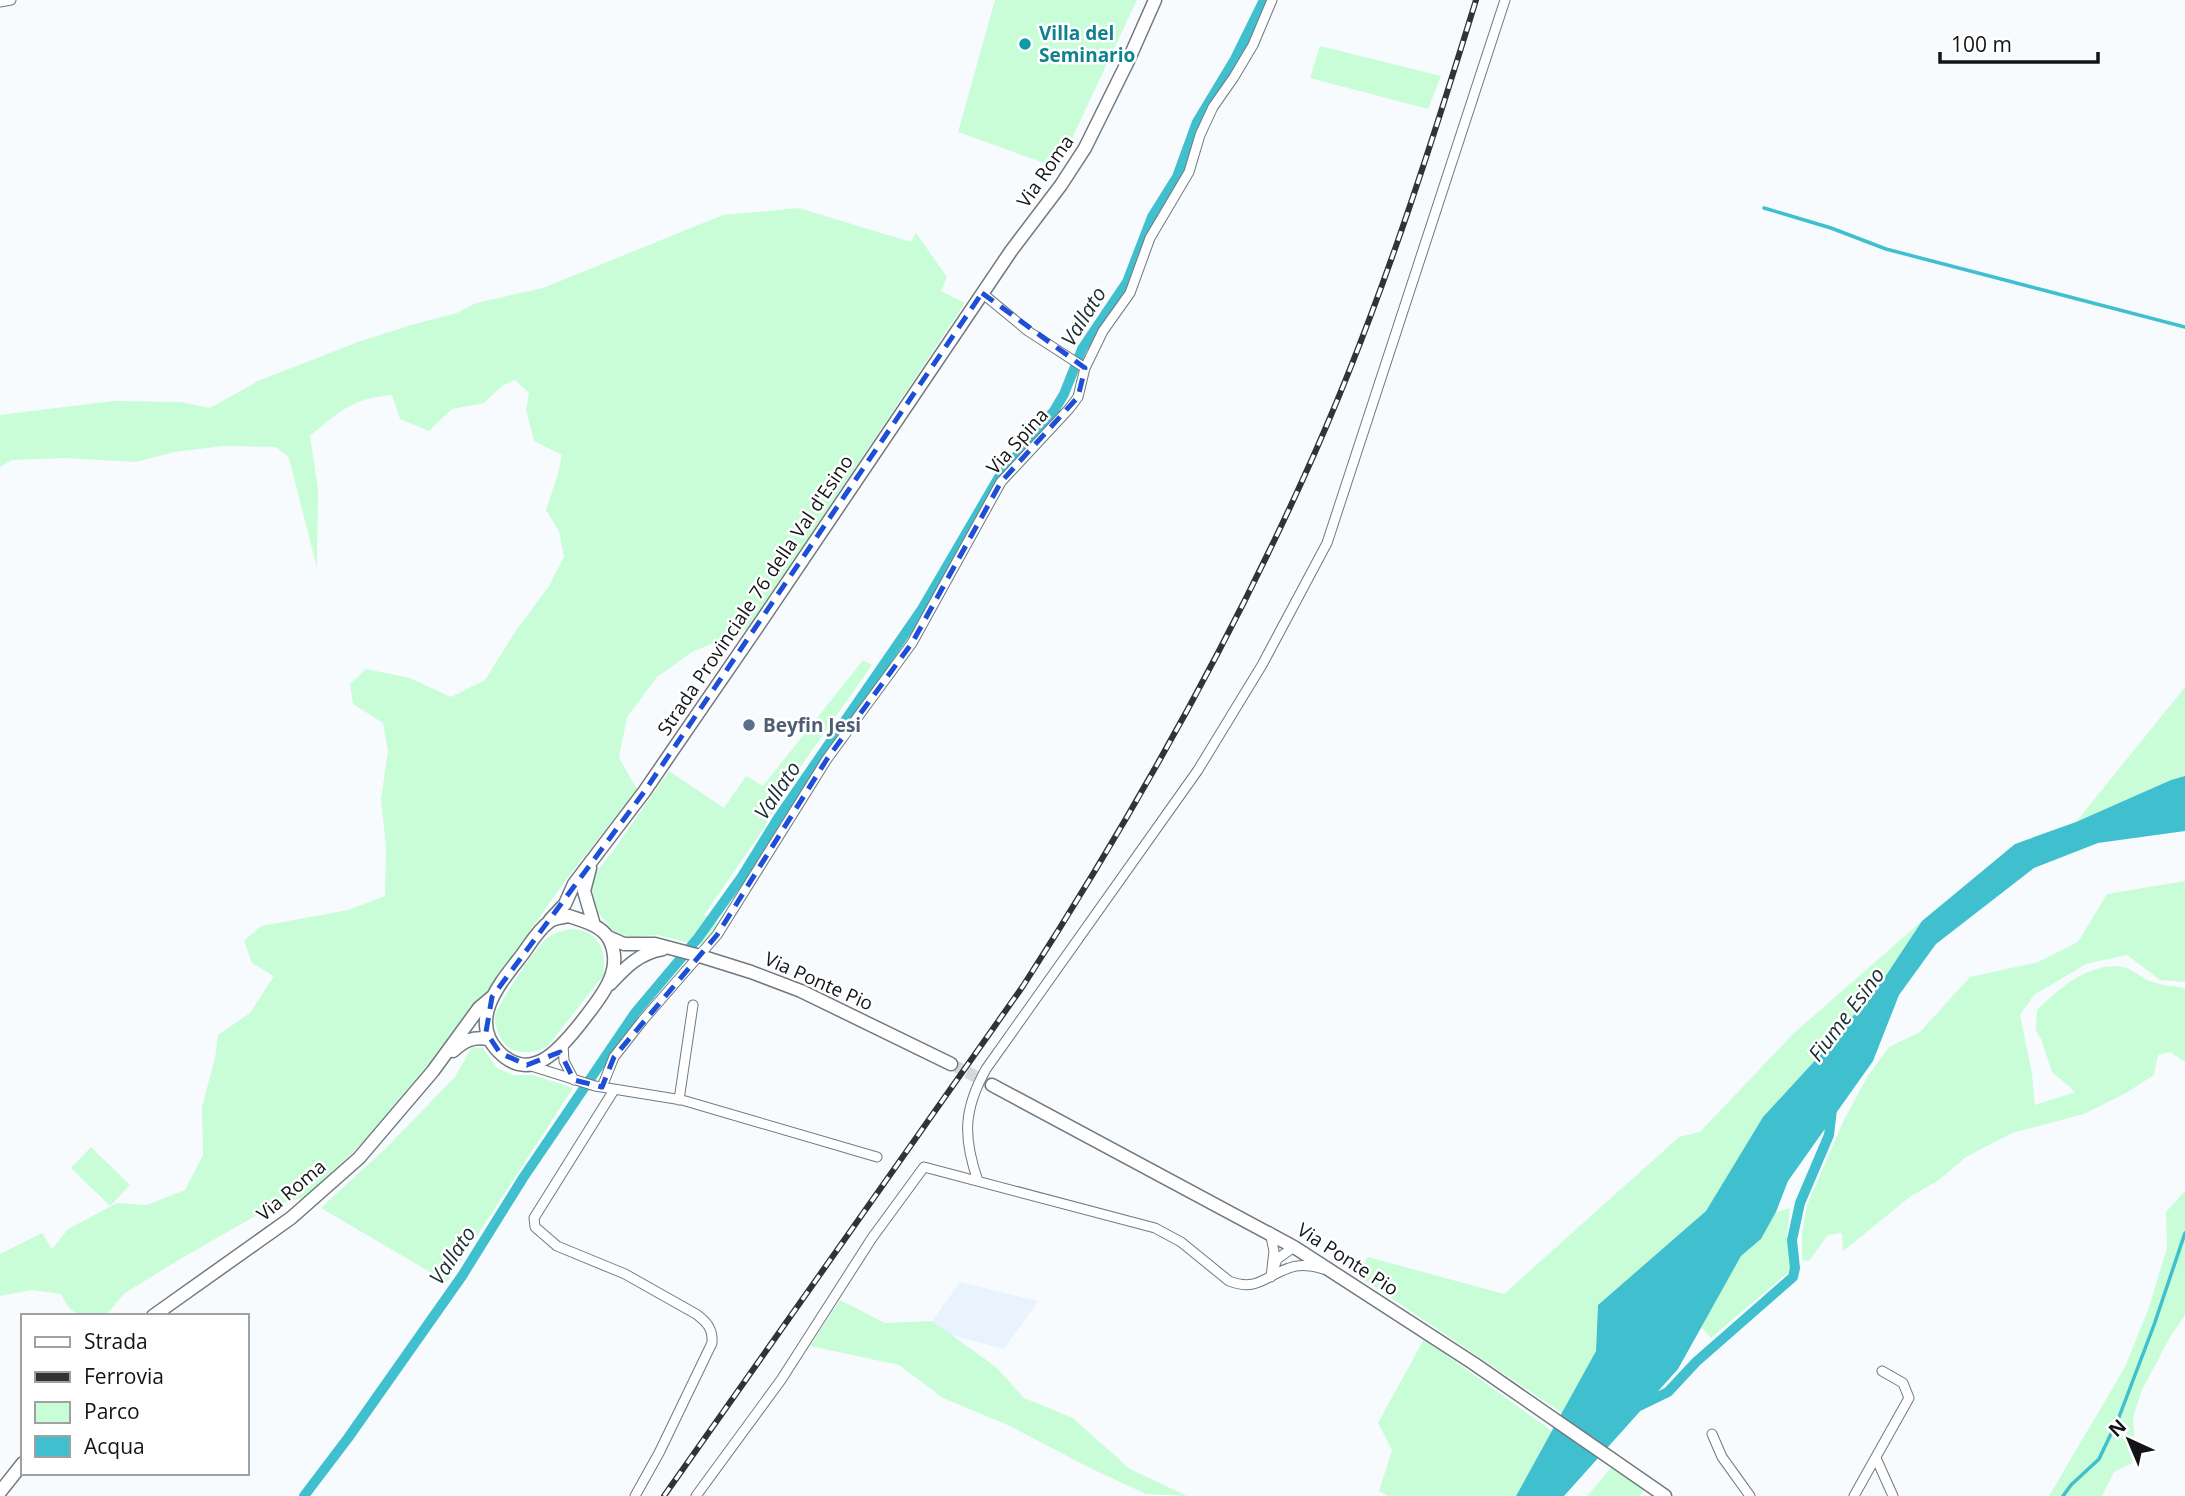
<svg xmlns="http://www.w3.org/2000/svg" width="2185" height="1496" font-family="'Open Sans',sans-serif">
	<style>
		.built { fill: #e8f3fd }
		.green { fill: #c8fdd7 }
		.water { fill: #40c0ce }
		.lines { fill: none; stroke-linecap: round; stroke-linejoin: round }
		.stream { stroke: #40c0ce; stroke-width: 3.5 }
		.canal { stroke: #40c0ce; stroke-width: 10 }
		.secondary-tunnel { stroke: #d6d8db; stroke-width: 12; stroke-dasharray: 12 6; stroke-linecap: butt }
		.minor-casing { stroke: #71797f; stroke-width: 11 }
		.secondary-casing { stroke: #71797f; stroke-width: 15 }
		.minor { stroke: #fff; stroke-width: 9 }
		.secondary { stroke: #fff; stroke-width: 12 }
		.rail-casing { stroke: #313336; stroke-width: 6 }
		.rail { stroke: #fff; stroke-width: 3.5; stroke-dasharray: 10; stroke-linecap: butt }
		.marked { fill: none; stroke: #1d4ed8; stroke-width: 5; stroke-dasharray: 14 9; stroke-linejoin: round }
		.culture-dot { fill: #0f9aa8; stroke: #fff; stroke-width: 2.5 }
		.service-dot { fill: #5c6f8a; stroke: #fff; stroke-width: 2.5 }
		.labels { text-anchor: middle; dominant-baseline: central; stroke-width: 5; stroke-linejoin: round; paint-order: stroke }
		.culture-label { font-size: 19px; font-weight: bold; fill: #0d838f; stroke: #fff; text-anchor: start }
		.street-label { font-size: 19px; fill: #121417; stroke: #fff }
		.service-label { font-size: 19px; font-weight: bold; fill: #4e5e75; stroke: #fff; text-anchor: start }
		.water-label { font-size: 21px; font-style: italic; fill: #1a3033; stroke: #fff }
	</style>
	<rect width="100%" height="100%" fill="#f8fbfe"/>
	<!-- built -->
	<path class="built" d="M960 1282 1038 1301 1004 1349 951 1335 932 1321Z"/>
	<!-- green -->
	<path class="green" d="M995 0H1137L1058 168 958 132Z
		M1320 46 1441 76 1428 109 1310 78Z
		M799 208 911 242 916 233 947 277 941 291 965 303 748 629 692 652 657 677 627 717 619 758 637 789 565 881 488 990 434 1058 365 1140 307 1196 271 1207 177 1261 125 1293 105 1316C82 1316 72 1318 61 1294L32 1290 0 1296V1254L42 1233 52 1249 68 1229 117 1203 147 1205 185 1190 203 1155 202 1107 215 1058 218 1035 250 1013 274 976 252 963 244 941 261 926 348 910 385 896 386 847 381 799 388 751 383 723 353 704 350 684 366 669 410 678 451 697 485 680 515 632 549 586 564 557 559 531 546 510 558 474 562 455 534 441 526 410 529 393 515 380 502 386 484 403 452 409 429 431 400 419 392 395C352 398 339 412 310 436L318 490 317 568 289 458 276 447 223 446 174 452 136 462 64 458 12 460 0 467V415L113 401 180 402 210 408 258 381 358 342 411 325 457 313 476 303 543 288 723 215Z
		M863 660 872 665 792 779 762 831 704 915 720 924 702 946 657 935 632 937 615 933 599 914 590 894 593 876 613 851 669 771 724 808 746 776 763 786Z
		M2185 687V776L2171 780 2076 822Z
		M2185 881V982L2160 980 2127 955 2086 964 2034 995 2020 1015 2032 1074 2035 1105 2075 1092 2052 1072 2041 1039 2036 1031 2037 1010C2058 989 2090 961 2123 967 2132 969 2139 976 2147 980 2159 985 2172 986 2185 988V1062L2170 1052 2158 1055 2154 1075 2126 1093 2084 1114 2012 1133 1966 1157 1939 1180 1911 1196 1843 1251 1842 1233 1828 1235 1809 1261 1802 1260V1233L1807 1205 1843 1122 1867 1077 1889 1047 1920 1032 1970 977 2038 962 2078 942 2107 894Z
		M1922 921 1883 980 1821 1054 1763 1117 1706 1211 1598 1305 1596 1351 1562 1413 1357 1275 1368 1257 1504 1294 1679 1137 1700 1132 1794 1033Z
		M571 929C600 930 607 952 603 976L547 1047C527 1056 506 1055 498 1032 496 1027 494 1022 495 1016 497 1005 536 947 546 939 553 933 562 931 571 929Z
		M472 1047 483 1048 497 1068 513 1075H533L573 1088 447 1282 321 1208 387 1147 455 1077Z
		M91 1147 130 1185 110 1206 71 1168Z
		M2185 1191V1315L2170 1337 2142 1390 2133 1417 2135 1448 2132 1463 2114 1472 2102 1496H2049L2125 1367 2148 1310 2167 1248 2166 1212Z
		M1790 1208 1787 1234 1791 1270 1711 1338 1701 1327 1741 1256 1761 1239 1776 1212Z
		M840 1300 885 1323 932 1321 996 1367 1024 1398 1073 1418 1130 1469 1187 1496 1146 1494 1090 1468 1010 1426 943 1398 899 1365 810 1346Z
		M1424 1339 1552 1431 1516 1496H1388L1379 1491 1392 1450 1378 1423Z
		M1611 1468 1644 1488 1640 1496H1587Z"/>
	<!-- water -->
	<path class="water" d="M2185 776V831L2098 843 2034 868 1936 944 1899 995 1873 1061 1788 1181 1776 1212 1761 1239 1741 1256 1678 1369 1564 1496H1516L1596 1351 1598 1305 1706 1211 1763 1117 1821 1054 1883 980 1922 921 2015 844 2076 822 2171 780Z"/>
	<g class="lines">
		<!-- stream -->
		<path class="stream" d="M1764 208 1831 228 1886 249 2185 327
			M2063 1496 2071 1485 2099 1459 2119 1417 2154 1325 2185 1233"/>
		<!-- canal -->
		<path class="canal" d="M1637 1407 1668 1392 1696 1362 1793 1277 1795 1268 1792 1240 1800 1203 1829 1135 1832 1109
			M304 1496 348 1438 462 1276 523 1178 635 1013 698 938 741 878 778 818 922 609 999 477 1054 411 1064 394 1082 349 1127 282 1152 217 1177 177 1197 122 1235 59 1264 0"/>
		<!-- secondary-tunnel -->
		<path class="secondary-tunnel" d="M951 1064 992 1085"/>
		<!-- minor casing -->
		<g class="minor-casing">
			<path id="minor" d="M0 2 11 0
				M982 293 1028 331 1085 368
				M563 1045 564 1061 574 1080
				M528 1065 595 1086 682 1100 877 1157
				M602 1087 614 1057 643 1020 717 935 827 759 912 643 1001 482 1069 409 1078 397 1085 368 1103 331 1130 293 1150 238 1189 172 1200 135 1213 107 1234 77 1253 45 1272 0
				M614 1090 534 1218 535 1227 557 1246 625 1274 696 1314C707 1322 713 1329 712 1343L659 1453 635 1496
				M679 1100 693 1005
				M978 1181C963 1138 963 1110 986 1069L1198 770 1262 665 1327 543 1505 0
				M1270 1232 1274 1251 1271 1277
				M1275 1265 1277 1259 1294 1247
				M1712 1434 1722 1457 1750 1496
				M1876 1458 1893 1496
				M696 1496 781 1380 872 1238 924 1167 1155 1228 1181 1242 1229 1281C1257 1292 1265 1276 1289 1268 1299 1264 1313 1266 1323 1269
				M1854 1496 1909 1398 1903 1383 1882 1371"/>
		</g>
		<!-- secondary casing -->
		<g class="secondary-casing">
			<path id="secondary" d="M590 868 584 891 594 925
				M569 916C583 921 601 925 609 939 626 971 598 1000 580 1024 560 1049 531 1084 499 1052 467 1020 501 982 522 955 530 944 538 930 549 922 553 918 562 917 569 916Z
				M550 920 565 904 574 884 644 792 758 626 1011 251 1061 185 1085 148 1128 61 1155 0
				M608 937 624 944H655L700 956 751 972 801 991 951 1064
				M610 984C626 967 639 953 663 949
				M453 1051C464 1041 473 1036 488 1039
				M992 1085 1294 1247 1473 1363 1665 1496
				M153 1316 291 1218 359 1158 433 1071 479 1008 492 997
				M0 1492 23 1463"/>
		</g>
		<!-- minor -->
		<use href="#minor" class="minor"/>
		<!-- secondary -->
		<use href="#secondary" class="secondary"/>
		<!-- rail casing -->
		<g class="rail-casing">
			<path id="rail" d="M664 1496 1023 986C1128 823 1223 655 1303 479 1374 324 1426 162 1476 0"/>
		</g>
		<!-- rail -->
		<use href="#rail" class="rail"/>
	</g>
	<!-- marked area -->
	<path class="marked" d="M982 293 1085 368 1078 397 1001 482 912 643 827 759 717 935 614 1057 602 1087 574 1080 560 1052 527 1065 500 1053 486 1032 492 997 644 792Z"/>
	<!-- markers -->
	<circle class="culture-dot" cx="1025" cy="44" r="7"/>
	<circle class="service-dot" cx="749" cy="725" r="7"/>
	<g class="labels">
		<!-- culture labels -->
		<g class="culture-label">
			<text x="1039" y="33">Villa del<tspan x="1039" dy="22">Seminario</tspan></text>
		</g>
		<!-- street labels -->
		<g class="street-label">
			<text transform="translate(1045 171) rotate(-55)">Via Roma</text>
			<text transform="translate(1017 441) rotate(-48)">Via Spina</text>
			<text transform="translate(755 595) rotate(-56)">Strada Provinciale 76 della Val d'Esino</text>
			<text transform="translate(819 981) rotate(24)">Via Ponte Pio</text>
			<text transform="translate(291 1190) rotate(-40)">Via Roma</text>
			<text transform="translate(1348 1259) rotate(33)">Via Ponte Pio</text>
		</g>
		<!-- service labels -->
		<g class="service-label">
			<text x="763" y="725">Beyfin Jesi</text>
		</g>
		<!-- water labels -->
		<g class="water-label">
			<text transform="translate(1083 316) rotate(-58)">Vallato</text>
			<text transform="translate(777 790) rotate(-56)">Vallato</text>
			<text transform="translate(1846 1014) rotate(-53)">Fiume Esino</text>
			<text transform="translate(452 1255) rotate(-56)">Vallato</text>
		</g>
	</g>
	<!-- legend -->
	<rect x="21" y="1314" width="228" height="161" fill="#ffffff" stroke="#a0a1a2" stroke-width="2"/>
	<rect x="35" y="1337" width="35" height="10" fill="#ffffff" stroke="#a0a1a2" stroke-width="2"/>
	<text x="84" y="1349" font-size="21" fill="#121417">Strada</text>
	<rect x="35" y="1372" width="35" height="10" fill="#313336" stroke="#a0a1a2" stroke-width="2"/>
	<text x="84" y="1384" font-size="21" fill="#121417">Ferrovia</text>
	<rect x="35" y="1402" width="35" height="21" fill="#c8fdd7" stroke="#a0a1a2" stroke-width="2"/>
	<text x="84" y="1419" font-size="21" fill="#121417">Parco</text>
	<rect x="35" y="1436" width="35" height="21" fill="#40c0ce" stroke="#a0a1a2" stroke-width="2"/>
	<text x="84" y="1454" font-size="21" fill="#121417">Acqua</text>
	<!-- north arrow -->
	<g transform="translate(2129 1440) rotate(316)" stroke="#ffffff" stroke-width="5" paint-order="stroke">
	<path d="M0-5L12 26L0 18L-12 26Z" fill="#121417"/>
	<text y="-10" font-size="19" font-weight="bold" text-anchor="middle" fill="#121417">N</text>
	</g>
	<!-- scale -->
	<path d="M1940 52v10h158v-10" fill="none" stroke="#121417" stroke-width="3.5"/>
	<text x="1951" y="52" font-size="21" fill="#121417" stroke="#ffffff" stroke-width="5" paint-order="stroke">100 m</text>
</svg>
